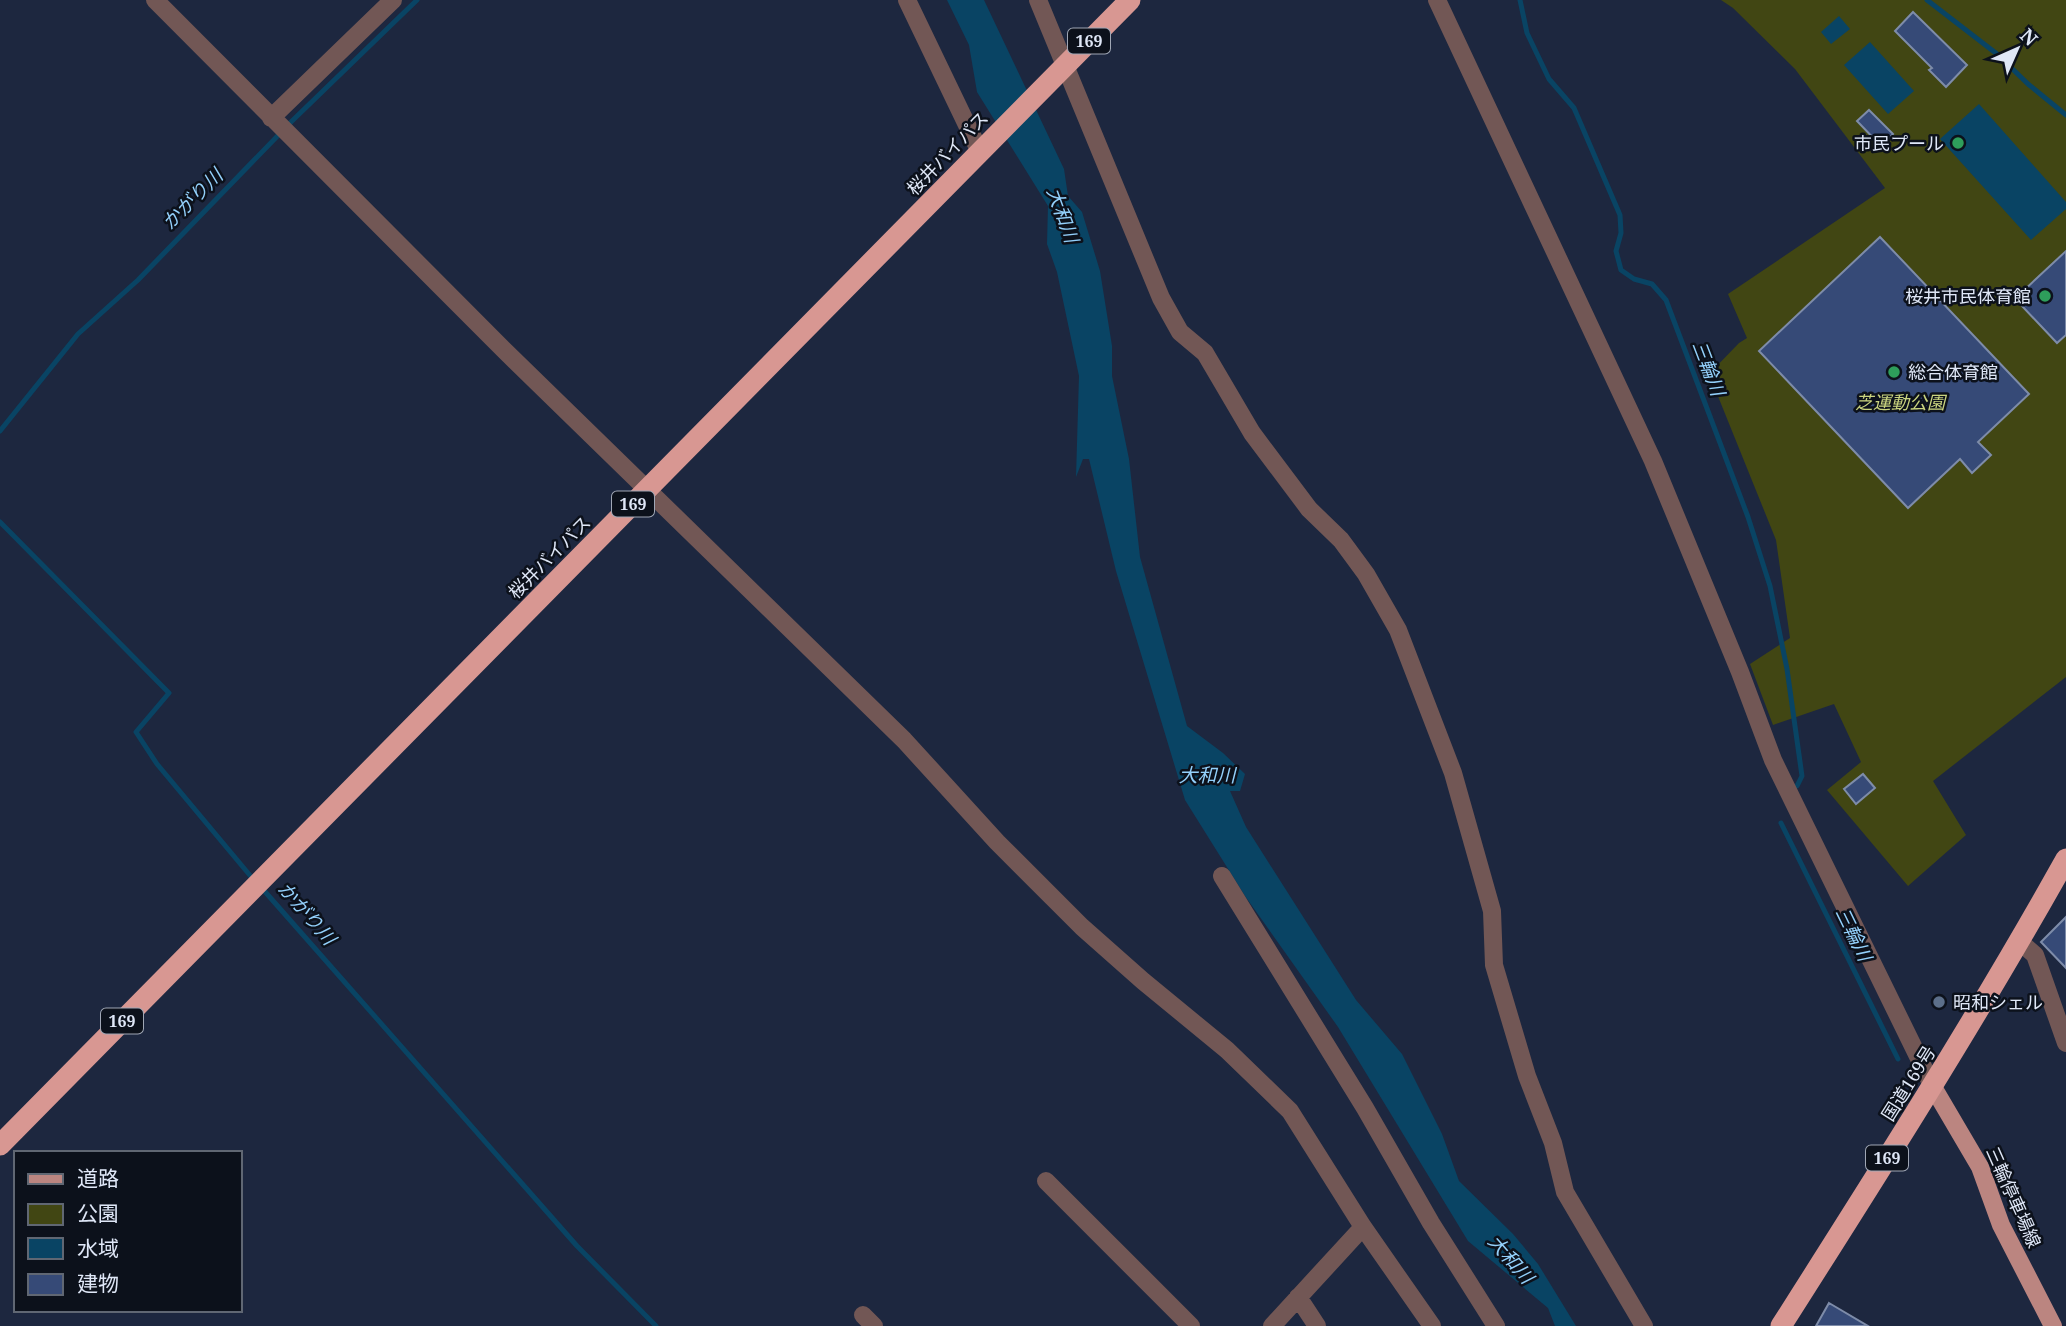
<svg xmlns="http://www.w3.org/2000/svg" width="2066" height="1326" font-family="'Noto Serif','Noto Sans JP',serif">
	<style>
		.green { fill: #414613 }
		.water { fill: #094464 }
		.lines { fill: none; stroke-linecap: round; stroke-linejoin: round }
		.stream { stroke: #094464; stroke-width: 5 }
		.building { fill: #364a77; stroke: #7e8ca9; stroke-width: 2 }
		.minor { stroke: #725755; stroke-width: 18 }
		.major { stroke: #bb8580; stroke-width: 18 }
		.highway { stroke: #d89792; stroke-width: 21 }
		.leisure-dot { fill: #2e9e5b; stroke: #0c111b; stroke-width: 2.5 }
		.service-dot { fill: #5c6f8a; stroke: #0c111b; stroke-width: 2.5 }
		.labels { text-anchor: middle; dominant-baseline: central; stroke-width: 5; stroke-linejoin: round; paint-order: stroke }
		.shield { fill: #0c111b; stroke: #a0a7b5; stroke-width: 2 }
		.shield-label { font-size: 16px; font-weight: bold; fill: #dfe7f7 }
		.poi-label { font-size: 18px; fill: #dfe7f7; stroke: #0c111b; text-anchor: end }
		.street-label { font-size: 18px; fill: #dfe7f7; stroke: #0c111b }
		.park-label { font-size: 18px; font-style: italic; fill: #cad47f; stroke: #0c111b }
		.water-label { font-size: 19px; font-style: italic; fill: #93d0fb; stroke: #0c111b }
	</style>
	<rect width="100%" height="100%" fill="#1d273f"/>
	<!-- green -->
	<path class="green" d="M1721 0H2066V677L1933 781 1966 835 1908 886 1827 790 1861 762 1834 704 1773 725 1750 664 1790 638 1776 540 1709 374 1739 343 1747 338 1728 294 1885 188 1795 69 1733 8Z"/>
	<!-- water -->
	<path class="water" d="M947 0H984L1064 169 1068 196 1082 212 1100 271 1112 346V376L1129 459 1140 557 1187 726 1223 753 1245 774 1240 791H1230L1246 827 1356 1000 1402 1054 1442 1134 1459 1181 1513 1234 1538 1264 1576 1326H1555L1548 1308 1468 1241 1338 1027 1245 896 1185 800 1116 571 1089 459H1083L1076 477 1079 376 1057 272 1047 244 1048 206 977 92 969 45Z
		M1839 16 1850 29 1831 44 1821 32Z
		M1870 42 1914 91 1888 114 1844 65Z
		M1979 104 2066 202V209L2031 240 1940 139Z"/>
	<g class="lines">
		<!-- stream -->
		<path class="stream" d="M1520 0 1527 33 1549 79 1574 108 1620 215 1621 233 1616 251 1621 270 1634 279 1652 284 1666 300 1748 517 1770 586 1787 669 1802 776 1797 786
			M1927 0 1997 54 2028 84 2066 115
			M0 431 78 334 138 280 292 121 417 0
			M0 522 169 693 136 732 157 764 253 879
			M1781 823 1898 1059
			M260 886 577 1246 656 1326"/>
	</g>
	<!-- building -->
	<path class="building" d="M1913 12 1967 65 1946 87 1929 70 1932 68 1895 31Z
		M1869 110 1893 134 1881 146 1857 121Z
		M1880 237 2029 394 1978 442 1991 455 1972 473 1960 459 1908 508 1759 351Z
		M2066 251V335L2057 343 2022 306 2028 300 2021 293Z
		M1863 774 1875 788 1856 804 1844 789Z
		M2066 917V968L2041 942Z
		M1829 1303 1868 1326H1816Z"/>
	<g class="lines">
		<!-- minor -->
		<path class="minor" d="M155 0 503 349 904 740 997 842 1082 927 1143 981 1227 1050 1290 1111 1363 1227 1432 1326
			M907 0 980 152
			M1038 0 1161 298 1180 332 1205 353 1252 433 1309 509 1341 540 1366 574 1398 630 1453 773 1492 911 1494 965 1527 1076 1553 1143 1565 1192 1644 1326
			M1437 0 1653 461 1740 672 1773 760 1933 1087
			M271 118 393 0
			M1222 876 1365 1108 1431 1223 1496 1326
			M2020 942 2035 955 2066 1043
			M1046 1181 1191 1326
			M1298 1297 1317 1326
			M863 1315 874 1326
			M1272 1326 1363 1227"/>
		<!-- major -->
		<path class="major" d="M1933 1087 1980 1167 2001 1225 2053 1326"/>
		<!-- highway -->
		<path class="highway" d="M0 1145 1130 0
			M1781 1326C1879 1172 1977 1018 2066 859"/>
	</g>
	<!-- markers -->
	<g class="leisure-dot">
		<circle cx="1958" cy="143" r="7"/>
		<circle cx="2045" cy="296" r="7"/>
		<circle cx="1894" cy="372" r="7"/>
	</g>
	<circle class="service-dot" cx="1939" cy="1002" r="7"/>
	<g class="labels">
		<!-- shield labels -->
		<g class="shield">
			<rect x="1068" y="28.5" width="42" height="25" rx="5"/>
			<rect x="612" y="491.5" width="42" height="25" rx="5"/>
			<rect x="101" y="1008.5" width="42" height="25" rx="5"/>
			<rect x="1866" y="1145.5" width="42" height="25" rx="5"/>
		</g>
		<g class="shield-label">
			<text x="1089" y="41">169</text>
			<text x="633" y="504">169</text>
			<text x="122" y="1021">169</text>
			<text x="1887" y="1158">169</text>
		</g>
		<!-- poi labels -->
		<g class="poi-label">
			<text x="1944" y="143">市民プール</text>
			<text x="2031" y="296">桜井市民体育館</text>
			<text x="1908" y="372" text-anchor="start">総合体育館</text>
			<text x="1953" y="1002" text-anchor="start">昭和シェル</text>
		</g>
		<!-- street labels -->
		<g class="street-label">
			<text transform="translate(947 153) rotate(-46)">桜井バイパス</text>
			<text transform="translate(549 557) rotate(-45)">桜井バイパス</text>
			<text transform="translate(1908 1083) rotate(-58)">国道169号</text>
			<text transform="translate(2014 1197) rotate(66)">三輪停車場線</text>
		</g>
		<!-- park labels -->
		<g class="park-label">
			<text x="1900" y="402">芝運動公園</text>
		</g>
		<!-- water labels -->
		<g class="water-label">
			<text transform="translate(192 199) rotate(-45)">かがり川</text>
			<text transform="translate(1063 215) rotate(70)">大和川</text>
			<text transform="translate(1709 368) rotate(69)">三輪川</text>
			<text x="1207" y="775">大和川</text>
			<text transform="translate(307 913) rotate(49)">かがり川</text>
			<text transform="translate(1854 934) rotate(64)">三輪川</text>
			<text transform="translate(1511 1259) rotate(49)">大和川</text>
		</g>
	</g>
	<!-- legend -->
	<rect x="14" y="1151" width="228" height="161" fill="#0c111b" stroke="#606773" stroke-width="2"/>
	<rect x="28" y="1174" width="35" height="10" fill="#bb8580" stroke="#606773" stroke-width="2"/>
	<text x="77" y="1186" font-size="21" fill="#dfe7f7">道路</text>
	<rect x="28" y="1204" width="35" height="21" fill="#414613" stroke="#606773" stroke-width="2"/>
	<text x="77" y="1221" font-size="21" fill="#dfe7f7">公園</text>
	<rect x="28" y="1238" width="35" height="21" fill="#094464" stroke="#606773" stroke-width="2"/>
	<text x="77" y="1256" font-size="21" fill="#dfe7f7">水域</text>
	<rect x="28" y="1274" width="35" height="21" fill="#364a77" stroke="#606773" stroke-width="2"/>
	<text x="77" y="1291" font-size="21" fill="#dfe7f7">建物</text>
	<!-- north arrow -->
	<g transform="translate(2017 49) rotate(45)" stroke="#0c111b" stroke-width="5" paint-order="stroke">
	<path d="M0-5L12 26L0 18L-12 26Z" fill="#dfe7f7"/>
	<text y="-10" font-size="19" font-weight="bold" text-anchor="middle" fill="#dfe7f7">N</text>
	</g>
</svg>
